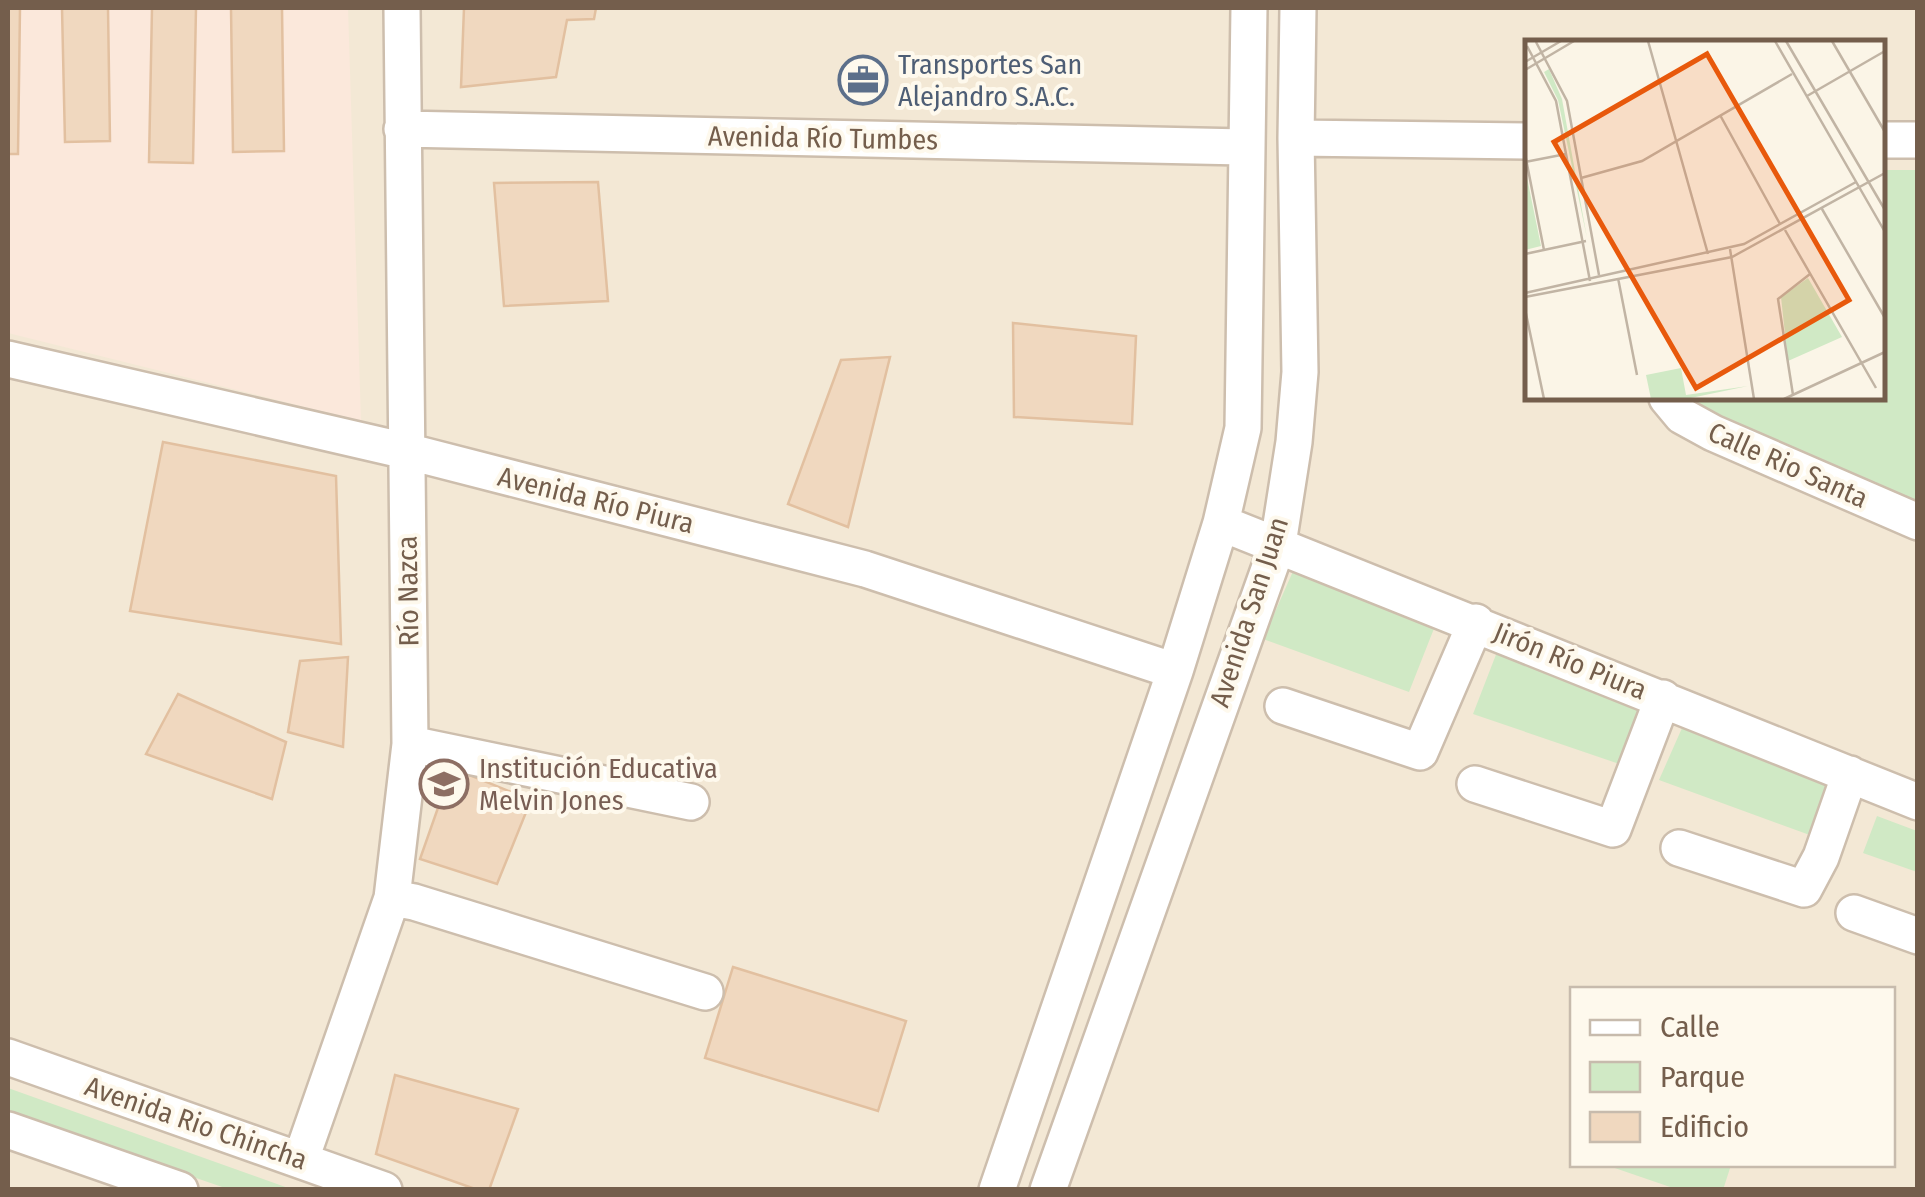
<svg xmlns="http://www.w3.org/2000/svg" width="1925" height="1197" font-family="'Fira Sans Condensed',sans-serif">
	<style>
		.residential { fill: #f3e8d5; fill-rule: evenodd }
		.commercial { fill: #fbe8db }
		.green { fill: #d0e9c5 }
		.building { fill: #f0d8bf; stroke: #e2c0a0; stroke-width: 2.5 }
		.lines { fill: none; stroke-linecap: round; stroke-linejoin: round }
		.minor-casing { stroke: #cdbead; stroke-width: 40 }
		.minor { stroke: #fff; stroke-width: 35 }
		.labels { text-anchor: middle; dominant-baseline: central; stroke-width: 8; stroke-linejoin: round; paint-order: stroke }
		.service-label { font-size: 28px; fill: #4e5e75; stroke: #fef9ed; text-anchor: start }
		.street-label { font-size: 28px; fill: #745e4c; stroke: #fef9ed }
		.education-label { font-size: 28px; fill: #785e54; stroke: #fef9ed; text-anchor: start }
		.inset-road { fill: none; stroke: #c1b4a4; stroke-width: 2.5 }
		.view { fill: #e8590c; fill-opacity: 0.15; stroke: #e8590c; stroke-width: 5 }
		.inset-edge { fill: none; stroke: #745e4c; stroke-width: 5 }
	</style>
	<rect width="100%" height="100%" fill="#fbf5e7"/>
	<!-- residential -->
	<path class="residential" d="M8 8H1917V1189H8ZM1528 42H1882V398H1528ZM1572 990H1892V1164H1572Z"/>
	<!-- commercial -->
	<path class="commercial" d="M8 8H348L361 421 8 333Z"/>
	<!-- green -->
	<path class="green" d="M1883 170H1917V501L1712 415 1688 398H1882Z
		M1294 569 1435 626 1409 692 1263 639Z
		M1497 652 1654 713 1634 769 1473 714Z
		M1682 728 1848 795 1829 842 1659 780Z
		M1877 816 1917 831V872L1863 853Z
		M8 1088 291 1189H228L8 1113Z
		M1606 1165H1731L1723 1190 1676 1189Z"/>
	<!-- building -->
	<path class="building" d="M8 8H20L18 154H8Z
		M62 8H108L110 141 65 142Z
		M152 8H196L193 163 149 162Z
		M231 8H282L284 151 233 152Z
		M464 8H596L594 19 567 20 556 77 461 87Z
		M598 182 608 301 504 306 494 183Z
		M1013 323 1136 336 1132 424 1014 417Z
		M890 357 848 527 788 504 841 360Z
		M163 442 336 476 341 644 130 611Z
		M348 657 343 747 288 732 300 661Z
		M178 694 286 742 272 799 146 754Z
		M452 768 531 800 497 884 420 859Z
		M733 967 906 1021 878 1111 705 1058Z
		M395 1075 518 1109 489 1190H478L376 1154Z"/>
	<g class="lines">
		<!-- minor casing -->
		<g class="minor-casing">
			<path id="minor" d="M402 129 1244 147
				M1296 138 1528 141
				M1882 140H1918
				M8 359 406 451 865 569 1175 671
				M1667 398 1682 416 1713 433 1918 522
				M1221 523 1918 802
				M1283 706 1420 752 1476 622
				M410 744 691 802
				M1475 784 1613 829 1663 698
				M1679 848 1804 889 1821 857 1850 774
				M392 898 414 902 705 992
				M1854 913 1918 936
				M8 1057 384 1190
				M8 1130 180 1190
				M301 1159 392 898 410 744 402 8
				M997 1190 1175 671 1221 523 1243 428 1249 8
				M1048 1190 1278 544 1294 442 1300 372 1296 138 1298 8"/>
		</g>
		<!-- minor -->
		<use href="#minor" class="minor"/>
	</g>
	<!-- icons -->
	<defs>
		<g id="office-ring" transform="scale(2.5)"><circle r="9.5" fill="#fef9ed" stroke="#5c6f8a" stroke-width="1.5"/><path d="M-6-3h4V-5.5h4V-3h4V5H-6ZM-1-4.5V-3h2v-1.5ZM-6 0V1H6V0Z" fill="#5c6f8a"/></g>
		<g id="school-ring" transform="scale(2.5)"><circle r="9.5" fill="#fef9ed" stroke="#8d6e63" stroke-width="1.5"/><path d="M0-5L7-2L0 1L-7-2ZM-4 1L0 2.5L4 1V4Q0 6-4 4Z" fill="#8d6e63"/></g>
	</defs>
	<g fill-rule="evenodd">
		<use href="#office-ring" x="863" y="80"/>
		<use href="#school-ring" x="444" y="784"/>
	</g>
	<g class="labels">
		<!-- service labels -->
		<g class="service-label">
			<text x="898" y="64">Transportes San<tspan x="898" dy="32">Alejandro S.A.C.</tspan></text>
		</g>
		<!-- street labels -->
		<g class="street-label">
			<text transform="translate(823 138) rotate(1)">Avenida Río Tumbes</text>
			<text transform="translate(1788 465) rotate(24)">Calle Rio Santa</text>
			<text transform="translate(596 500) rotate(14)">Avenida Río Piura</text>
			<text transform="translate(408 591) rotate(-91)">Río Nazca</text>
			<text transform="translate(1249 612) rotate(-72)">Avenida San Juan</text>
			<text transform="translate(1570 661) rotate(22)">Jirón Río Piura</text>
			<text transform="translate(196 1123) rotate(19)">Avenida Rio Chincha</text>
		</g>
		<!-- education labels -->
		<g class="education-label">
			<text x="479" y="768">Institución Educativa<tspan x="479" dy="32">Melvin Jones</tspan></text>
		</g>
	</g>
	<!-- overview -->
	<g transform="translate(1525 40)">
		<rect width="360" height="360" fill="#fbf5e7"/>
		<path d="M24 29 37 59 62 198 33 60 19 32ZM0 128 16 206 0 210ZM283 238 317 297 263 321 256 257ZM156 328 161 355 223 346 161 359H126L121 335Z" fill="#d0e9c5"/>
		<path class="inset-road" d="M123 1 183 214M250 1 360 192M261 1 360 170M307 1 360 92M11 2 42 61 74 235M2 6 31 61 65 241M0 22 36 1M0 30 49 1M282 56 360 11M195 75 255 184M0 114 19 210M0 122 41 114M56 138 117 121 267 34M297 169 360 278M260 190 351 348M205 209 229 359M0 214 61 201M93 238 112 335M0 253 219 204 331 142M0 257 207 217 360 133M0 269 19 359M268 355 253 259 285 234M259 359 360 312"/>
		<path class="view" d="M182 14 324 260 171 348 29 102Z"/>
		<rect width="360" height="360" class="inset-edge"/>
	</g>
	<!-- border -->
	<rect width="1925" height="1197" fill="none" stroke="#745e4c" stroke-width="20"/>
	<!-- legend -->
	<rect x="1570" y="987" width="325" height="180" fill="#fef9ed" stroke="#c7bbad" stroke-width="2.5"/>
	<rect x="1590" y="1020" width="50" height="15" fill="#ffffff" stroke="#c7bbad" stroke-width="2.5"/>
	<text x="1660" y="1037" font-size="30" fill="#745e4c">Calle</text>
	<rect x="1590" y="1062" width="50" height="30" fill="#d0e9c5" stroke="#c7bbad" stroke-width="2.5"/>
	<text x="1660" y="1087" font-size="30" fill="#745e4c">Parque</text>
	<rect x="1590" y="1112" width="50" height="30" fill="#f0d8bf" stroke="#c7bbad" stroke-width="2.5"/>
	<text x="1660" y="1137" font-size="30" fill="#745e4c">Edificio</text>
</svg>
